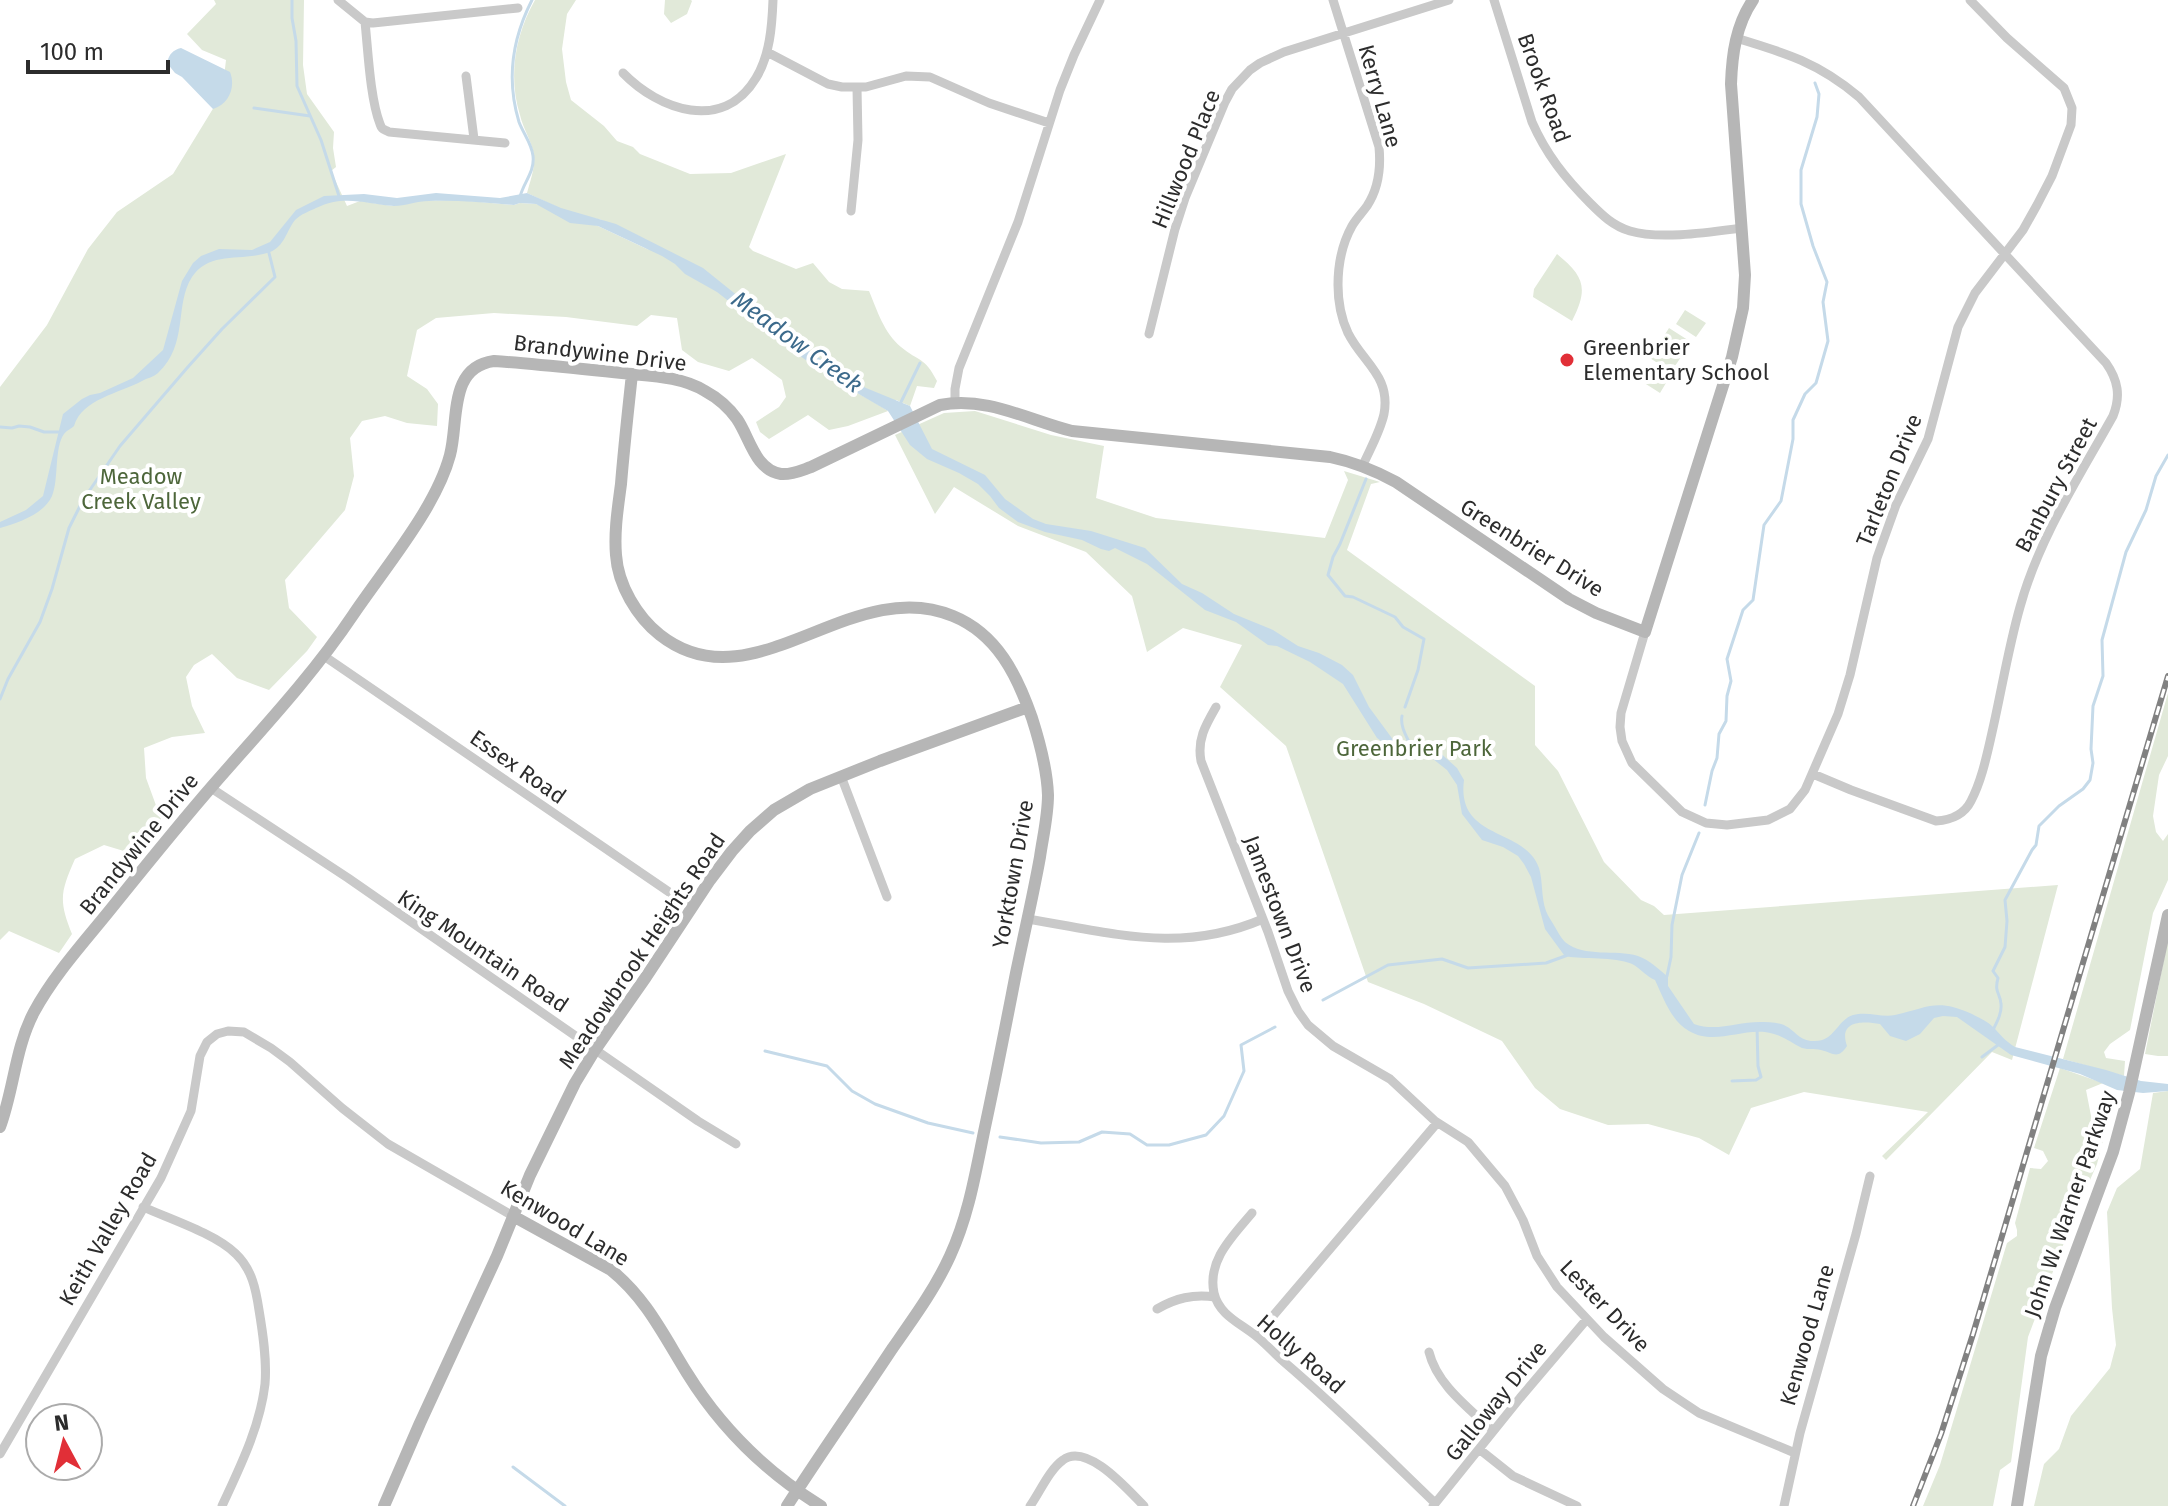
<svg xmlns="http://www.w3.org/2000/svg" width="2168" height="1506" font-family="'Fira Sans',sans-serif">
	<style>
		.green { fill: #e1e9d9 }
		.water { fill: #c5dae9 }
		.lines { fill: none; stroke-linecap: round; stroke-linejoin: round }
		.stream { stroke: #c5dae9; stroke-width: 3 }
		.street { stroke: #c9c9c9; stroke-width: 9 }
		.secondary { stroke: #b6b6b6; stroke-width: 12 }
		.rail-casing { stroke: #818181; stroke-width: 6 }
		.rail { stroke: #fff; stroke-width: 3; stroke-dasharray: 9; stroke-linecap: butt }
		.poi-dot { fill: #e12f37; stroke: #fff; stroke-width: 3 }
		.labels { text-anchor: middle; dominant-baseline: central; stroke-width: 8; stroke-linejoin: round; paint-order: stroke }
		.street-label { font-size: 22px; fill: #2c2c2c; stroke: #fff }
		.poi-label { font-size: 22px; fill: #2c2c2c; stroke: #fff; text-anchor: start }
		.park-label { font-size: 22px; fill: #4d663a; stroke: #fff }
		.water-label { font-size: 24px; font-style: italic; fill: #3c6a8b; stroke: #fff }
	</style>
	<rect width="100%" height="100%" fill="#fff"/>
	<!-- green -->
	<path class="green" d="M214 0H304L303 65 307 94 334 132 333 148 336 167 331 171 347 206 360 201 392 206 414 201 458 200 514 205 520 203 536 204 598 226 649 250 602 220 554 210 555 206 527 193C530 182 535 168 534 157 533 143 523 129 520 115 508 77 515 35 535 0H576L567 14 562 49 566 82 571 100 604 126 617 141 633 147 640 154 690 174 731 173 786 154 749 247 753 251 796 269 813 263 829 282 842 289 869 291C877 310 884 333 901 347 919 362 924 356 937 381L934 388 917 386 910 406 896 400 895 402 843 378 753 319C779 340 806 360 834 379 851 391 871 399 888 411L848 426 829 430 808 415 769 439 760 432 756 422 779 407 786 397 782 380 752 358 729 371 698 362 682 350 677 318 651 315 637 326 566 317 494 313 436 318 417 330 407 376 427 389 438 404 437 426 407 423 385 416 362 421 350 438 354 476 345 510 285 580 289 608 317 637 307 651 269 690 237 678 212 654 194 665 186 677 192 706 205 733 172 737 144 748 146 778 161 819 137 855 104 845 75 859C61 891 58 900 72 934L59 953 9 931 0 940V387L47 325 88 249 117 212 173 174 222 94 226 60 202 50 187 34 216 4Z
		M665 0H691L692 1 687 14 671 23 664 14Z
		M1557 254C1584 276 1589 288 1572 321L1533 297 1534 289Z
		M1685 310 1706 323 1696 337 1676 324Z
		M1669 328 1691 342 1671 372 1650 358Z
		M1647 364 1669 378 1660 393 1638 379Z
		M975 411 1051 435 1104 446 1096 498 1156 518 1325 538 1348 480 1344 471 1380 482 1371 484 1347 550 1535 686V745L1558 771 1604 862 1641 900 1654 906 1664 915 2058 885 2012 1060 1992 1052 1886 1160 1882 1156 1928 1112 1804 1092 1751 1108 1729 1155 1699 1138 1648 1124 1608 1125 1560 1109 1535 1088 1502 1041 1424 1004 1368 982 1286 746 1220 687 1242 645 1183 628 1147 652 1132 596 1086 552 1018 526 954 487 935 514 895 435 944 413Z
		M2168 693V756L2159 775 2153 816 2156 832 2163 841 2168 834V880L2153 913 2130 1030 2110 1044 2104 1052 2106 1058 2125 1061 2124 1076 2063 1059Z
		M2168 939V1056H2158L2145 1054Z
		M2060 1068 2103 1083 2086 1090 2092 1121 2108 1120 2097 1164 2073 1219 2028 1337 2011 1462 2000 1470 1993 1506H1923L1940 1465 2007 1243 2017 1236V1230L2015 1223 2030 1168 2041 1169 2048 1161 2043 1151 2034 1148Z
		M2168 1091V1506H2034L2044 1464 2059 1449 2071 1416 2110 1368 2116 1345 2112 1308 2107 1212 2117 1188 2140 1169 2153 1093Z"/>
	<!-- water -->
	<path class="water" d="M181 48 230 72C236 87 229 104 213 109L182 77 175 73 167 63C169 54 173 50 181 48Z
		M436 193 500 198 527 193 561 208 616 224 703 268 784 333 848 378 866 388 910 406 932 449 985 475 1005 499 1033 519 1046 524 1091 531 1145 548 1182 584 1202 593 1234 614 1273 630 1298 646 1319 653 1342 665 1353 675 1369 707 1394 741 1400 744H1412L1437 750 1457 768 1464 780C1456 841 1525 827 1539 868 1543 881 1541 897 1546 911 1548 916 1552 922 1555 927 1558 932 1561 938 1565 942 1585 958 1615 949 1638 956 1649 960 1659 969 1668 977V986L1694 1024C1716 1032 1737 1022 1760 1022 1767 1022 1777 1022 1784 1025 1796 1031 1800 1042 1815 1041 1835 1041 1837 1020 1853 1015 1868 1011 1882 1018 1895 1015 1929 1007 1937 998 1972 1014 1979 1018 1987 1021 1993 1027 2000 1034 2005 1041 2015 1047L2106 1070 2141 1081 2168 1084V1091L2143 1093 2117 1090 2080 1074 2011 1055 1957 1017 1943 1016 1934 1018 1920 1034 1906 1041 1890 1036 1880 1024C1863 1021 1838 1020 1847 1046 1838 1060 1833 1053 1821 1050 1814 1048 1809 1050 1802 1048 1793 1044 1785 1037 1774 1034 1746 1025 1716 1047 1689 1031 1671 1021 1663 997 1655 980 1646 976 1642 970 1634 965 1620 957 1587 959 1570 957L1564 955 1545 929 1531 877 1524 864 1518 856 1503 847 1482 840 1462 814 1457 785 1447 770 1433 759 1414 751H1395L1377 738 1343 684 1310 662 1277 646 1268 645 1236 622 1205 610 1147 564 1115 548 1109 551 1101 549 1082 540 1045 532 1018 522 999 508 990 496 978 484 959 473 927 459 910 445 888 411 833 379 790 349 717 292 685 274 675 264 662 256 598 226 570 223 536 204 520 203 514 205C486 203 458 200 429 201 417 201 405 206 394 206 365 204 345 194 316 208 310 211 301 214 295 220 287 230 284 247 270 252 243 262 210 250 192 277 174 305 189 344 158 373 154 377 147 378 142 381 120 393 82 399 74 426 71 429 67 430 64 434 54 448 59 480 52 496 44 514 18 523 0 528V522L26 510 43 496 63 414 82 399 90 395 100 393 133 378 163 350 182 281 193 263 201 256 219 249 252 250 270 242 296 210 324 196 364 194 397 198Z"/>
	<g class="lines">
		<!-- stream -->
		<path class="stream" d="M292 0V18L296 41 297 86 321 140 339 196
			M254 108 310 116
			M520 197C523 183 535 172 533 156 532 144 523 133 519 122 506 79 512 39 532 0
			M901 402 920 363
			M0 427 12 428 19 426 30 427 44 432H59
			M1366 479 1340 544 1333 557 1328 575 1345 596 1353 597 1395 617 1403 627 1424 639 1418 670 1405 707
			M0 699 8 679 40 622 52 589 69 528 83 500 120 446 187 368 222 329 275 277 268 249
			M1402 716C1400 727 1407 737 1411 746
			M1705 805 1712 771 1717 758 1719 734 1726 721 1727 696 1731 681 1727 659 1743 610 1753 600 1764 525 1781 501 1793 439V420L1805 394 1816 383 1828 341 1823 302 1827 282 1813 246 1801 204V170L1817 117 1819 94 1815 83
			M1667 976 1671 957 1672 925 1682 875 1699 833
			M1323 1000 1388 965 1442 959 1468 968 1546 963 1568 955
			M1993 1030C1997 1022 2002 1013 2001 1004 2000 992 1994 993 1998 978L1993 971 2005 947 2007 921 2005 900 2032 850 2036 845 2039 826 2059 806 2083 789 2090 780 2093 763 2091 749 2093 706 2103 676 2102 640 2126 552 2146 510 2156 476 2168 455
			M765 1051 827 1066 852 1091 875 1104 928 1123 973 1133
			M1982 1057 1998 1045
			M1732 1081 1756 1080 1761 1077 1758 1066 1757 1027
			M1000 1137 1041 1143 1079 1142 1102 1132 1130 1134 1147 1145H1169L1206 1135 1224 1116 1244 1071 1241 1045 1275 1027
			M513 1467 565 1506"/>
		<!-- street -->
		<path class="street" d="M338 0 365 22
			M1333 0 1379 147C1381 168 1379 188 1367 206 1362 213 1356 219 1352 226 1342 244 1338 265 1338 285 1338 301 1341 318 1348 333 1363 363 1391 376 1384 414 1380 432 1370 449 1363 465
			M1494 0 1532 122C1546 154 1565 178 1590 203 1602 215 1613 226 1630 231 1660 240 1711 232 1742 228
			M365 22C368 50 370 98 380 124 382 130 383 129 389 132L505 143
			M365 22 373 23 518 8
			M1736 38C1786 53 1819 63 1859 97L2106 363C2118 380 2121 396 2113 416 2079 477 2039 538 2020 607 2008 649 2001 694 1991 737 1986 759 1981 782 1971 801 1964 815 1951 820 1936 821L1851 790 1813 774
			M767 52 828 84 842 87H866L906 76 930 77 989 103 1049 123
			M623 73C659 110 723 133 756 78 770 55 772 26 773 0
			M466 76 474 139
			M851 211 858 140 857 88
			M1149 334 1175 229 1185 198 1225 102 1232 89 1250 70 1260 63 1284 52 1449 0
			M955 402V389L959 368 1018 222 1060 90 1074 55 1100 0
			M1645 632 1621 713 1620 727 1622 741 1632 763 1682 812 1706 823 1727 825 1768 820 1790 809 1805 790 1838 714 1850 675 1877 558 1896 505 1928 439 1958 327 1975 293 2023 230 2037 205 2052 176 2071 125 2072 108 2064 88 2007 38 1970 0
			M324 656 691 907
			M1216 707C1205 726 1197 740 1201 761L1268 932 1288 991 1298 1011 1308 1025 1333 1046 1390 1079 1435 1121 1468 1142 1505 1186 1523 1220 1537 1256 1557 1287 1604 1337 1663 1389 1699 1413 1795 1453
			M841 776 887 897
			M211 788 348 878 698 1121 736 1144
			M1027 919C1111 932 1179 955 1263 919
			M143 1207C170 1219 216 1234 236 1254 252 1269 256 1290 259 1310 263 1334 267 1360 265 1384 260 1427 240 1467 222 1506
			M1252 1213C1233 1236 1207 1260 1214 1293 1219 1315 1240 1323 1256 1336 1265 1343 1274 1353 1283 1361 1336 1406 1385 1455 1435 1503
			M1157 1309C1176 1298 1193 1294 1215 1297
			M1256 1336 1437 1123
			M1429 1352C1437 1385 1469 1408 1493 1431
			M1479 1449 1513 1476 1577 1506
			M0 1454 161 1178 191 1111 200 1056 207 1042 217 1034 228 1031 244 1032 271 1048 290 1062 342 1108 388 1144 513 1216
			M1030 1506C1040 1492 1049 1470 1063 1460 1087 1442 1128 1490 1144 1506
			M1433 1506 1520 1398 1587 1319
			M1784 1506 1800 1433 1856 1234 1870 1176"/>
		<!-- secondary -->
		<path class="secondary" d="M632 374C628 411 624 447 621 484 618 507 614 531 616 555 618 585 637 617 660 635 753 708 851 573 953 616 997 634 1017 675 1032 718 1040 743 1047 768 1048 795 1048 816 1043 836 1040 857 1033 896 1024 934 1016 973 1006 1024 996 1076 985 1127 976 1170 969 1215 950 1256 935 1289 913 1319 892 1349 857 1402 821 1453 787 1506
			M0 1127C14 1089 15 1048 34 1012 55 973 87 939 114 905 147 864 180 823 214 784 262 729 312 676 353 615 384 569 436 508 450 455 459 421 448 367 494 361 537 364 580 369 622 373 649 376 681 376 705 391 718 398 729 408 737 419 750 438 755 470 781 474 792 475 802 470 811 467L940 405C987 396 1028 420 1072 431L1330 457C1354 462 1374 470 1396 482L1569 599 1596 613 1645 632 1732 357 1743 308 1745 275 1731 84C1732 54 1736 25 1753 0
			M513 1216 611 1270C646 1298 664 1336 687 1373 721 1428 766 1472 821 1506
			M384 1506 420 1423 497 1256 530 1175 575 1083 595 1050 646 977 710 880 732 851 750 831 774 810 810 789 880 761 1028 707
			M2017 1506 2041 1356 2055 1308 2113 1152 2129 1093 2168 915"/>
		<!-- rail casing -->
		<g class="rail-casing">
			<path id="rail" d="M1913 1506 1941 1434 1973 1334 2168 676"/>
		</g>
		<!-- rail -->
		<use href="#rail" class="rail"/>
	</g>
	<!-- markers -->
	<circle class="poi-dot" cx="1567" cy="360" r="8"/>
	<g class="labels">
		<!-- street labels -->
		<g class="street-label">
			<text transform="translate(1544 88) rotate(70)">Brook Road</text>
			<text transform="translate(1380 96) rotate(74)">Kerry Lane</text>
			<text transform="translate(1186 159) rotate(-68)">Hillwood Place</text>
			<text transform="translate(600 353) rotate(7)">Brandywine Drive</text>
			<text transform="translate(1889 480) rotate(-68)">Tarleton Drive</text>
			<text transform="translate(2056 485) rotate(-62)">Banbury Street</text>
			<text transform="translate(1532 548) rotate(32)">Greenbrier Drive</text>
			<text transform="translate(518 767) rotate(35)">Essex Road</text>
			<text transform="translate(139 844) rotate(-51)">Brandywine Drive</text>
			<text transform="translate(1013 874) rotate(-80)">Yorktown Drive</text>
			<text transform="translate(1280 914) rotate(69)">Jamestown Drive</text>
			<text transform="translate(483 951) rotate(34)">King Mountain Road</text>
			<text transform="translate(642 951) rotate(-56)">Meadowbrook Heights Road</text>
			<text transform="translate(2070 1204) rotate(-71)">John W. Warner Parkway</text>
			<text transform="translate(565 1223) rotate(31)">Kenwood Lane</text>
			<text transform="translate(108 1229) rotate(-60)">Keith Valley Road</text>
			<text transform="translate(1605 1306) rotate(46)">Lester Drive</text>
			<text transform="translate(1807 1335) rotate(-74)">Kenwood Lane</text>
			<text transform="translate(1301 1354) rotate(41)">Holly Road</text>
			<text transform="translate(1496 1401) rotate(-51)">Galloway Drive</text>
		</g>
		<!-- poi labels -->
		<g class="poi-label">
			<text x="1583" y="347">Greenbrier<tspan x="1583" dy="25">Elementary School</tspan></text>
		</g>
		<!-- park labels -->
		<g class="park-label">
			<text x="141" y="476">Meadow<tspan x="141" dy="25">Creek Valley</tspan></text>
			<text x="1414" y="748">Greenbrier Park</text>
		</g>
		<!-- water labels -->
		<g class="water-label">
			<text transform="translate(797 342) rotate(36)">Meadow Creek</text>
		</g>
	</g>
	<!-- north arrow -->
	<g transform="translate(64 1442) rotate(353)"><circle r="38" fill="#ffffff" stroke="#ababab" stroke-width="2"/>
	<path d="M0-6L14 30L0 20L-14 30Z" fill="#e12f37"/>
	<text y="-12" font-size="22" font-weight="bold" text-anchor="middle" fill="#2c2c2c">N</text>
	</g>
	<!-- scale -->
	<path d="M28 60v12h140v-12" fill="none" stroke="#2c2c2c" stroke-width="4"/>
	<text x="40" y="60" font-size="24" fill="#2c2c2c" stroke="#ffffff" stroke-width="6" paint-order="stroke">100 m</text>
</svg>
